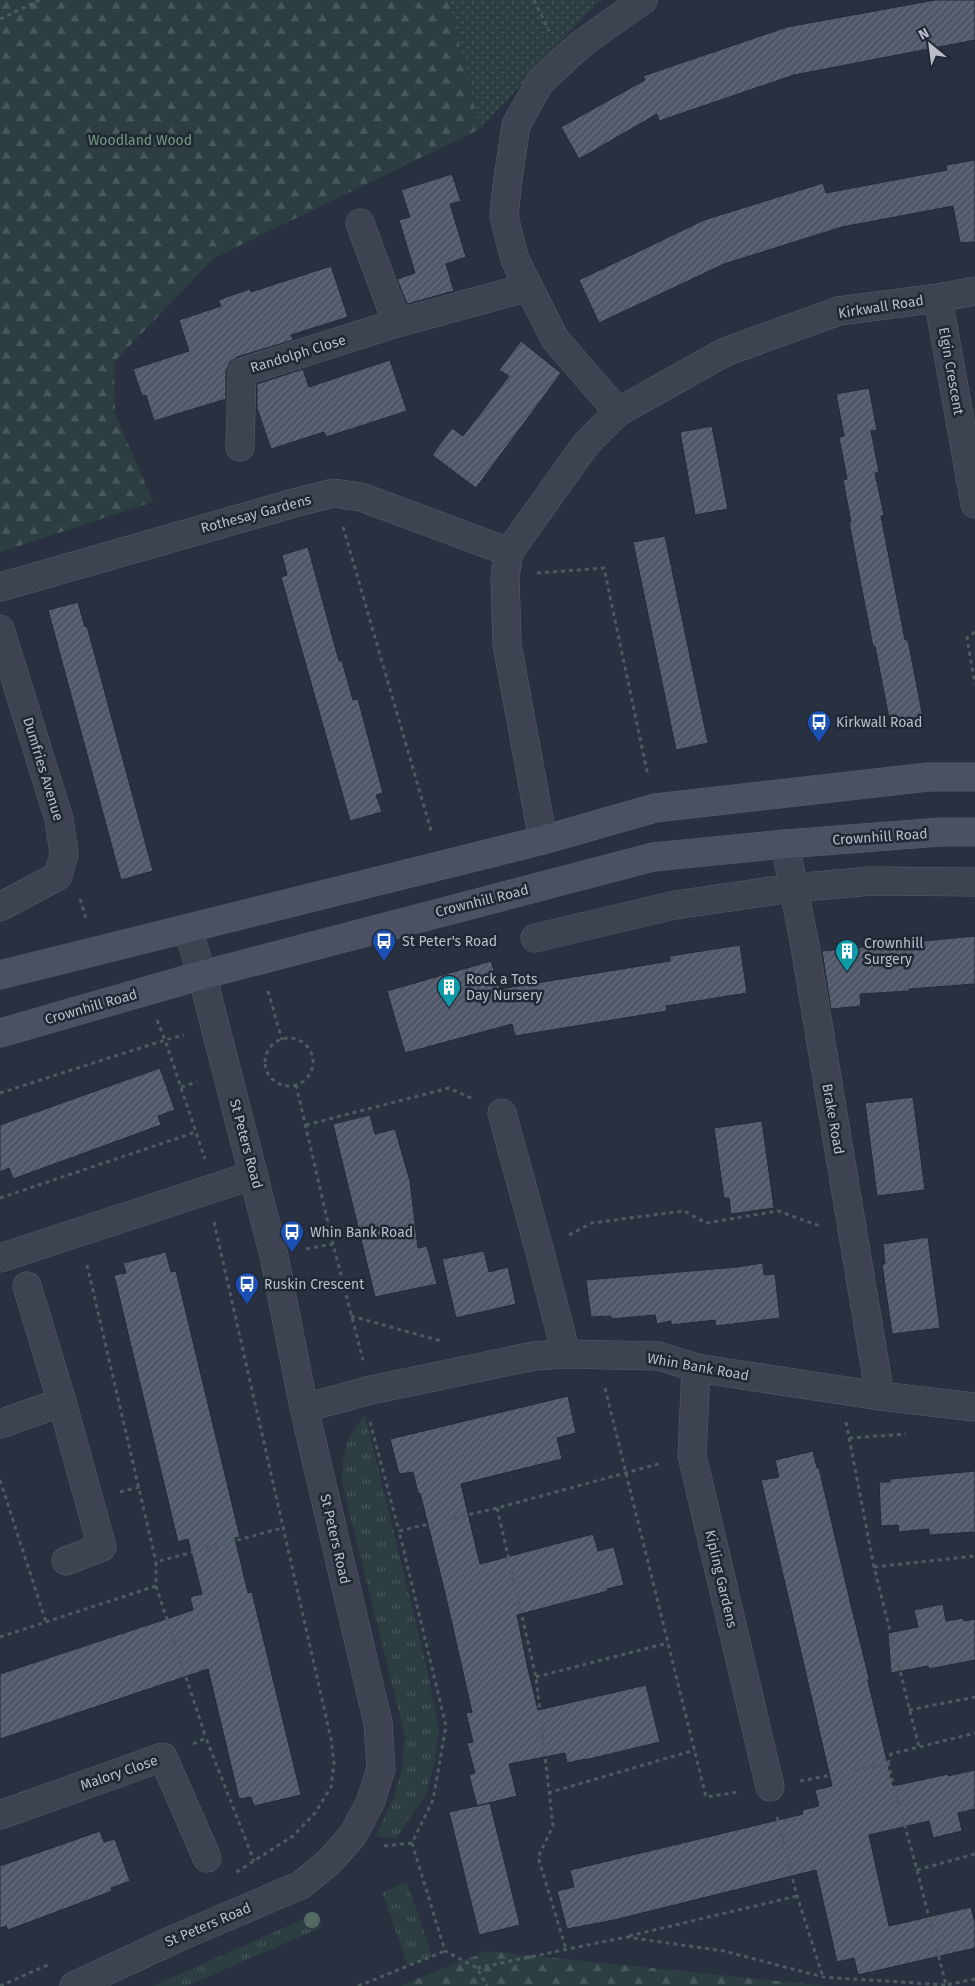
<svg xmlns="http://www.w3.org/2000/svg" width="975" height="1986" font-family="'Fira Sans',sans-serif">
	<style>
		.grass { fill: url(#grass-tufts) }
		.forest { fill: url(#forest-firs) }
		.park { fill: url(#park-dots) }
		.building { fill: url(#building-hatch); stroke: #232a37 }
		.lines { fill: none; stroke-linecap: round; stroke-linejoin: round }
		.minor-casing { stroke: #575e6a; stroke-width: 29 }
		.tertiary-casing { stroke: #575e6a; stroke-width: 29 }
		.secondary-casing { stroke: #575e6a; stroke-width: 29 }
		.path { stroke: #4b5b60; stroke-width: 3; stroke-dasharray: 4 4; stroke-linecap: butt }
		.minor { stroke: #3d4350; stroke-width: 28 }
		.tertiary { stroke: #3d4350; stroke-width: 28 }
		.secondary { stroke: #4b5162; stroke-width: 28 }
		.tree { fill: #526a63 }
		.labels { text-anchor: middle; dominant-baseline: central; stroke-width: 5; stroke-linejoin: round; paint-order: stroke }
		.park-label { font-size: 14px; fill: #73997f; stroke: #212835 }
		.street-label { font-size: 14px; fill: #b9beca; stroke: #212835 }
		.poi-label { font-size: 14px; fill: #b9beca; stroke: #212835; text-anchor: start }
	</style>
	<defs>
		<pattern id="grass-tufts" width="24" height="20" patternUnits="userSpaceOnUse" patternTransform="scale(1.25)"><rect width="24" height="20" fill="#2c3e42"/><path d="M3 7l-1-3M5 7V3M7 7l1-3M15 17l-1-3M17 17v-4M19 17l1-3" fill="none" stroke="#48585c"/></pattern>
		<pattern id="forest-firs" width="22" height="20" patternUnits="userSpaceOnUse" patternTransform="scale(1.25)"><rect width="22" height="20" fill="#2c3e42"/><path d="M5 1l3.5 6h-7zM16 11l3.5 6h-7z" fill="#48585c"/></pattern>
		<pattern id="park-dots" width="8" height="8" patternUnits="userSpaceOnUse" patternTransform="scale(1.25)"><rect width="8" height="8" fill="#2c3e42"/><path d="M2 2h.1M6 6h.1" fill="none" stroke="#48585c" stroke-width="1.8" stroke-linecap="round"/></pattern>
		<pattern id="building-hatch" width="6" height="6" patternUnits="userSpaceOnUse" patternTransform="scale(1.25)"><rect width="6" height="6" fill="#4f5768"/><path d="M-1 1l2-2M0 6l6-6M5 7l2-2" fill="none" stroke="#666d7c"/></pattern>
	</defs>
	<rect width="100%" height="100%" fill="#293040"/>
	<!-- grass -->
	<path class="grass" d="M365 1415 427 1669 439 1729 435 1759 426 1794 396 1839 376 1836 393 1799 401 1774 405 1737 342 1482C343 1452 344 1439 365 1415Z
		M407 1882 432 1956 408 1966 382 1892Z
		M317 1913 322 1927 187 1986H153Z"/>
	<!-- forest -->
	<path class="forest" d="M0 0H449L480 129 214 258 114 362 115 413 153 502 0 552Z
		M487 1951 826 1986H399Z"/>
	<!-- park -->
	<path class="park" d="M449 0H602L591 9 480 129Z"/>
	<!-- building -->
	<path class="building" d="M935 0H975V40L794 75 659 121 657 114 579 159 561 127 645 80 643 76 787 27Z
		M975 160V242L960 243 953 206 842 227 724 264 599 323 579 280 704 220 823 183 826 193 947 170 946 165Z
		M452 174 461 201 450 204 466 257 446 264 454 291 407 304 397 279 415 273 399 220 410 217 401 190Z
		M331 266 348 317 291 335 293 340 237 357 230 362 226 371V399L154 421 146 395 142 396 133 369 189 351 179 320 221 306 218 300 250 289 251 292Z
		M521 341 561 373 476 488 432 455 452 428 463 436 487 405 509 376 499 370Z
		M390 360 407 411 326 437 324 432 271 449 257 408V384L303 369 309 387Z
		M869 388 877 430 871 431 879 472 875 473 884 515 881 516 905 640H908L924 723 891 729 875 646 873 647 849 522H851L843 480 847 479 839 437 844 436 836 394Z
		M712 426 728 509 695 515 680 432Z
		M665 536 708 743 676 750 633 542Z
		M308 547 339 661H342L353 700 358 699 383 793 376 795 382 812 350 821 281 577 287 575 282 555Z
		M78 602 85 627 87 626 153 871 121 880 48 610Z
		M975 936V984L909 989V991L860 994 861 1006 831 1009 822 951Z
		M740 945 747 993 666 1006 667 1011 515 1036 512 1024 405 1053 387 991 491 961 500 989 670 961V956Z
		M160 1068 175 1110 158 1116 161 1125 13 1179 9 1168 0 1172V1125Z
		M913 1097 925 1190 877 1196 865 1103Z
		M370 1115 375 1134 395 1129 410 1181 418 1248 427 1246 437 1284 375 1297 333 1124Z
		M762 1121 774 1208 731 1214 729 1198H724L714 1128Z
		M928 1237 940 1328 892 1334 882 1264H885L883 1244Z
		M484 1251 489 1272 508 1267 516 1304 456 1318 442 1259Z
		M166 1252 171 1272 176 1271 240 1537 235 1538 248 1593 252 1592 301 1795 254 1806 251 1797 239 1799 208 1669 0 1739V1674L193 1610 190 1597 202 1594 188 1539 178 1542 114 1275 126 1273 123 1263Z
		M763 1263 764 1275 775 1274 780 1318 716 1326 715 1320 671 1325V1321L657 1324 655 1315 611 1319V1316L591 1317 586 1280 737 1267Z
		M568 1396 576 1433 557 1438 562 1459 461 1484 480 1564 593 1534 598 1551 614 1547 624 1585 607 1589 608 1591 517 1615 528 1669 538 1710 646 1685 660 1742 585 1760V1759L567 1763 565 1753 509 1764 517 1796 477 1806 469 1775 475 1773 467 1743 473 1742 466 1713 472 1712 445 1593 420 1493H418L413 1472 399 1474 390 1439Z
		M813 1451 817 1468H819L851 1605 869 1678 868 1681 893 1786 948 1774V1776L975 1770V1809L958 1813 962 1831 933 1838 929 1821 869 1835 889 1926 971 1907 975 1923V1948L858 1975 854 1958 837 1962 816 1870 614 1920 567 1929 557 1891 574 1887 570 1870 803 1814 802 1810 819 1806 815 1790 832 1786 761 1480 779 1477 775 1460Z
		M975 1471V1532L929 1535V1529L899 1532 898 1525 881 1526 879 1482H890V1479Z
		M943 1604 946 1621 963 1618 964 1621 975 1619V1660L929 1669 928 1666 891 1673 888 1633 918 1627 914 1610Z
		M490 1803 520 1925 479 1935 449 1812Z
		M100 1831 104 1842 115 1839 130 1881 111 1888 112 1891 8 1930 6 1926 0 1928V1866Z"/>
	<g class="lines">
		<!-- minor casing -->
		<g class="minor-casing">
			<path id="minor" d="M360 223 397 323
				M938 298 975 504
				M618 412 555 339 515 260 504 217 507 186 516 125 540 82 581 44 643 0
				M240 447 242 372 397 323 529 287
				M0 587 294 503 333 493 361 497 509 552
				M0 629 59 819 64 854 58 876 0 907
				M543 840 507 644 505 576 509 552 586 444 618 412 725 352 839 311 938 298 975 291
				M785 844 805 946 880 1396
				M535 938 675 905 793 888 871 881 975 882
				M502 1113 540 1252 566 1354
				M0 1258 254 1175
				M27 1286 62 1402 102 1547 66 1561
				M696 1368 692 1455 770 1787
				M304 1408 371 1390 534 1356 566 1354 659 1356 696 1368 880 1396 975 1407
				M0 1424 62 1402
				M0 1815 163 1757 207 1858"/>
		</g>
		<!-- tertiary casing -->
		<g class="tertiary-casing">
			<path id="tertiary" d="M74 1986 179 1937 301 1885 329 1862 353 1835 370 1803 381 1769 378 1723 304 1408 274 1256 202 975 188 929"/>
		</g>
		<!-- secondary casing -->
		<g class="secondary-casing">
			<path id="secondary" d="M0 975 543 840 655 808 928 777H975
				M0 1033 202 975 653 857 785 844 940 832H975"/>
		</g>
		<!-- path -->
		<path class="path" d="M534 0 549 31
			M0 19 40 0
			M343 527 432 834
			M537 573 604 568 648 776
			M975 632 967 638 975 684
			M80 899 86 919
			M268 991 282 1040
			M157 1020 165 1040 184 1035
			M265 1062a24 24 0 1 1 48 0a24 24 0 1 1-48 0Z
			M296 1085 333 1244 363 1360
			M181 1087 197 1082
			M0 1093 165 1040 205 1159
			M306 1125 449 1088 473 1099
			M0 1198 196 1132
			M214 1222 331 1739 334 1764 331 1787 315 1813 293 1836 235 1873
			M569 1235 592 1223 684 1211 706 1223 778 1211 820 1226
			M306 1249 333 1244
			M87 1265 156 1562
			M351 1316 441 1341
			M605 1388 706 1797 738 1792
			M370 1422 399 1531
			M846 1422 874 1567 919 1747
			M849 1438 906 1434
			M0 1480 46 1622
			M120 1492 139 1487
			M497 1508 536 1677 553 1826 538 1857 566 1949
			M874 1567 975 1556
			M156 1586 206 1738
			M0 1637 156 1586V1562L282 1528
			M536 1677 668 1643
			M909 1710 975 1697
			M193 1744 206 1738 254 1861
			M888 1764 891 1754 975 1733
			M800 1781 888 1764 917 1870 946 1985 975 1979
			M548 1793 695 1750
			M777 1817 797 1896 823 1977
			M412 1843 445 1951 477 1968 487 1986
			M384 1846 412 1843 433 1800 446 1726 399 1531 497 1508 662 1463
			M917 1870 975 1854
			M629 1936 797 1896
			M477 1968 626 1937 724 1951 823 1977 946 1985
			M0 1986 50 1964
			M358 1986 445 1951"/>
		<!-- minor -->
		<use href="#minor" class="minor"/>
		<!-- tertiary -->
		<use href="#tertiary" class="tertiary"/>
		<!-- secondary -->
		<use href="#secondary" class="secondary"/>
	</g>
	<!-- trees -->
	<circle class="tree" cx="312" cy="1920" r="8"/>
	<!-- icons -->
	<defs>
		<g id="bus-pin" transform="scale(1.25)"><path d="M0 17L-7.5 6A9.5 9.5 0 1 1 7.5 6Z" fill="#1a4fb4" stroke="#212835"/><path d="M-5-6H5V4H4V6H2V4H-2V6H-4V4H-5ZM-3.5-4V0h7V-4ZM-3.5 1.2v1.5H-2V1.2ZM2 1.2v1.5H3.5V1.2Z" fill="#fff"/></g>
		<g id="building-pin" transform="scale(1.25)"><path d="M0 17L-7.5 6A9.5 9.5 0 1 1 7.5 6Z" fill="#0f9aa8" stroke="#212835"/><path d="M-4-6H4V6H1V3H-1V6H-4ZM-2.5-4.3h1.7v1.8h-1.7ZM.8-4.3h1.7v1.8H.8ZM-2.5-1h1.7V.8h-1.7ZM.8-1h1.7V.8H.8Z" fill="#fff"/></g>
	</defs>
	<g fill-rule="evenodd">
		<use href="#bus-pin" x="819" y="722"/>
		<use href="#bus-pin" x="384" y="941"/>
		<use href="#building-pin" x="847" y="951"/>
		<use href="#building-pin" x="449" y="987"/>
		<use href="#bus-pin" x="292" y="1232"/>
		<use href="#bus-pin" x="247" y="1284"/>
	</g>
	<g class="labels">
		<!-- park labels -->
		<g class="park-label">
			<text x="140" y="140">Woodland Wood</text>
		</g>
		<!-- street labels -->
		<g class="street-label">
			<text transform="translate(881 307) rotate(-9)">Kirkwall Road</text>
			<text transform="translate(298 354) rotate(-17)">Randolph Close</text>
			<text transform="translate(951 371) rotate(80)">Elgin Crescent</text>
			<text transform="translate(256 514) rotate(-15)">Rothesay Gardens</text>
			<text transform="translate(43 769) rotate(73)">Dumfries Avenue</text>
			<text transform="translate(880 837) rotate(-4)">Crownhill Road</text>
			<text transform="translate(482 901) rotate(-14)">Crownhill Road</text>
			<text transform="translate(91 1007) rotate(-16)">Crownhill Road</text>
			<text transform="translate(833 1119) rotate(80)">Brake Road</text>
			<text transform="translate(246 1144) rotate(75)">St Peters Road</text>
			<text transform="translate(698 1367) rotate(10)">Whin Bank Road</text>
			<text transform="translate(335 1539) rotate(77)">St Peters Road</text>
			<text transform="translate(721 1579) rotate(77)">Kipling Gardens</text>
			<text transform="translate(119 1773) rotate(-19)">Malory Close</text>
			<text transform="translate(208 1925) rotate(-23)">St Peters Road</text>
		</g>
		<!-- poi labels -->
		<g class="poi-label">
			<text x="836" y="722">Kirkwall Road</text>
			<text x="402" y="941">St Peter's Road</text>
			<text x="864" y="943">Crownhill<tspan x="864" dy="16">Surgery</tspan></text>
			<text x="466" y="979">Rock a Tots<tspan x="466" dy="16">Day Nursery</tspan></text>
			<text x="310" y="1232">Whin Bank Road</text>
			<text x="264" y="1284">Ruskin Crescent</text>
		</g>
	</g>
	<!-- north arrow -->
	<g transform="translate(930 45) rotate(331)" stroke="#212835" stroke-width="4" paint-order="stroke">
	<path d="M0-4L9 19L0 12L-9 19Z" fill="#b9beca"/>
	<text y="-8" font-size="14" font-weight="bold" text-anchor="middle" fill="#b9beca">N</text>
	</g>
</svg>
